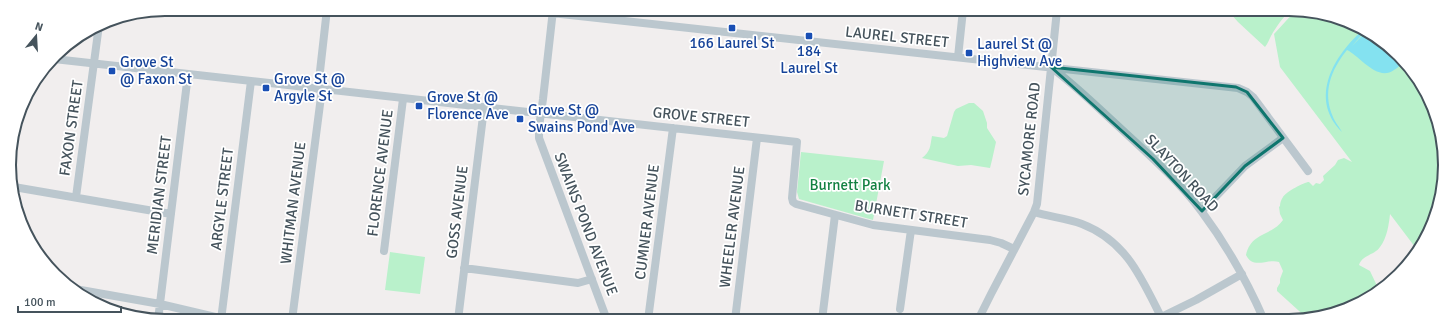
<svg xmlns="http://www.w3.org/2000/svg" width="1454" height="330" font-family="Signika,sans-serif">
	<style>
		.green { fill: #b9f1cb }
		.water { fill: #84e2f0 }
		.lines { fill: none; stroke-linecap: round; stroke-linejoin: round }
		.minor { stroke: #bbc7ce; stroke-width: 8 }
		.marked { fill: #0f766e; fill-opacity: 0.2; stroke: #0f766e; stroke-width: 3; stroke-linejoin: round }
		.transit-dot { fill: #1a4fb4; stroke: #fff; stroke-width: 1.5 }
		.labels { text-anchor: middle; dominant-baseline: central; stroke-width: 3.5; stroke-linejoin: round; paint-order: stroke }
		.street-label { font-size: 15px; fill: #45535c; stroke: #fff }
		.transit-label { font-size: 15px; fill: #164399; stroke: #fff; text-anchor: start }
		.park-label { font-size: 15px; fill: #128142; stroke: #fff }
		.rim { fill: none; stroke: #45535c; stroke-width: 2 }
	</style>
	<rect width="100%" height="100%" fill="#f1eeee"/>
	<!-- green -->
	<path class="green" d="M1230 10H1291C1283 17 1276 27 1271 36 1269 40 1268 43 1265 47L1238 22 1230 13Z
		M1296 10H1310L1367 30 1413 70 1440 125 1444 186 1429 234 1412 258 1415 247 1390 214C1389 224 1387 238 1380 247 1375 255 1362 255 1359 265L1370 271 1379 290 1358 305 1309 320 1277 291V288L1280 283V279L1283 271 1279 262C1268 258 1253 270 1246 255 1251 232 1272 236 1283 220L1280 214 1279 207 1280 206C1280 203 1281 200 1283 197 1286 192 1304 182 1309 182L1313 186 1316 183 1320 184 1324 180 1323 176 1335 165 1338 160 1344 158 1352 162 1280 67 1274 34Z
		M969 103H974L983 111 987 123V128L996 142 992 160 990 168 971 165 958 166 922 158C931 151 930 146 932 136L944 138 947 136 954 112 956 109Z
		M801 152 884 161 873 220 799 199 797 192Z
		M390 252 425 257 420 294 385 290Z"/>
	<!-- water -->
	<path class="water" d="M1364 29 1366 30 1352 46 1368 30 1402 61C1401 65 1398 68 1394 70 1377 82 1360 56 1347 50 1331 70 1322 92 1333 117 1335 122 1340 128 1342 132 1308 98 1334 55 1364 29Z"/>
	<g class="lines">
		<!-- minor -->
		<path class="minor" d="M515 9 1238 88 1247 92 1253 97 1308 171
			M553 10 543 99 539 127V138L607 320
			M958 57 963 10
			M54 59 797 142 792 198 793 202 796 204 873 225 990 240 1001 243 1014 249
			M1052 68C1075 85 1096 106 1118 126 1147 153 1178 180 1202 212 1228 247 1247 281 1264 320
			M318 89 327 9
			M14 187 171 214
			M76 197 99 25
			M1202 211 1245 166 1283 138
			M1034 212C1050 217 1066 218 1082 224 1126 241 1141 277 1161 317
			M384 251 403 99
			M464 268 578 283 592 279
			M75 289 160 304 228 320
			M900 309 911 230
			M158 320 188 74
			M221 320 251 81
			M292 320 322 89
			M458 320 484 108
			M648 320 673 128
			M735 320 757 138
			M822 320 835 215
			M978 320 991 294 1034 212 1037 204 1057 10
			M1155 320 1196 300 1242 274"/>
	</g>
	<!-- marked area -->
	<path class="marked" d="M1051 67 1236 87 1247 92 1283 138 1245 166 1202 211 1153 159Z"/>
	<!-- markers -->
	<g class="transit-dot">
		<rect x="728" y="24" width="8" height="8" rx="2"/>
		<rect x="805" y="32" width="8" height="8" rx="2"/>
		<rect x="965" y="49" width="8" height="8" rx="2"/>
		<rect x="108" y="67" width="8" height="8" rx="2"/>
		<rect x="262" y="84" width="8" height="8" rx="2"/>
		<rect x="415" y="102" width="8" height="8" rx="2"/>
		<rect x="516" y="115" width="8" height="8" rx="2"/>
	</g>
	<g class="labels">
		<!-- street labels -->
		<g class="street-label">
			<text transform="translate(897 37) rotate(6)">LAUREL STREET</text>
			<text transform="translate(701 117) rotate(6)">GROVE STREET</text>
			<text transform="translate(71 128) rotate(-82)">FAXON STREET</text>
			<text transform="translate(1029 139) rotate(-84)">SYCAMORE ROAD</text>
			<text transform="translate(380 173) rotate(-83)">FLORENCE AVENUE</text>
			<text transform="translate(1182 173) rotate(47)">SLAYTON ROAD</text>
			<text transform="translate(159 195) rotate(-83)">MERIDIAN STREET</text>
			<text transform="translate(222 199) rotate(-83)">ARGYLE STREET</text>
			<text transform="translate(293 203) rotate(-83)">WHITMAN AVENUE</text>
			<text transform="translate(457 212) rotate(-83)">GOSS AVENUE</text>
			<text transform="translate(911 214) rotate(9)">BURNETT STREET</text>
			<text transform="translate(647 222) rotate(-83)">CUMNER AVENUE</text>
			<text transform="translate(586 224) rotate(69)">SWAINS POND AVENUE</text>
			<text transform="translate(732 227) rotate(-83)">WHEELER AVENUE</text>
		</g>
		<!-- transit labels -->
		<g class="transit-label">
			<text x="732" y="43" text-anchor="middle">166 Laurel St</text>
			<text x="977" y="44">Laurel St @<tspan x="977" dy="17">Highview Ave</tspan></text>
			<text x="809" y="51" text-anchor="middle">184<tspan x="809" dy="17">Laurel St</tspan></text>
			<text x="120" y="62">Grove St<tspan x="120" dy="17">@ Faxon St</tspan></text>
			<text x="274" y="79">Grove St @<tspan x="274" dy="17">Argyle St</tspan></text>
			<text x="427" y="97">Grove St @<tspan x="427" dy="17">Florence Ave</tspan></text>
			<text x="528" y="110">Grove St @<tspan x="528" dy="17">Swains Pond Ave</tspan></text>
		</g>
		<!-- park labels -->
		<g class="park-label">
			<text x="850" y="185">Burnett Park</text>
		</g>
	</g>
	<!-- crop -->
	<path d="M0 0H1454V330H0ZM165 16H1289A149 149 0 0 1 1438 165V165A149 149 0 0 1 1289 314H165A149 149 0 0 1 16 165V165A149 149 0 0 1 165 16Z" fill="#fff" fill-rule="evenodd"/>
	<path class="rim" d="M165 16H1289A149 149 0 0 1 1438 165V165A149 149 0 0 1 1289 314H165A149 149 0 0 1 16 165V165A149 149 0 0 1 165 16Z"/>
	<!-- north arrow -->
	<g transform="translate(36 36) rotate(18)" stroke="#ffffff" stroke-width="3" paint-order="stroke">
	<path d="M0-3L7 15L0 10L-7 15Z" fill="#45535c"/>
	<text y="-6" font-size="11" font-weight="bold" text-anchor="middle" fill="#45535c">N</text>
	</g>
	<!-- scale -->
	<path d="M18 306v6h103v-6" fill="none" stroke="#45535c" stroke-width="2"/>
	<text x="24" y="306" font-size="12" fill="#45535c" stroke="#ffffff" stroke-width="3" paint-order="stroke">100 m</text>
</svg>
